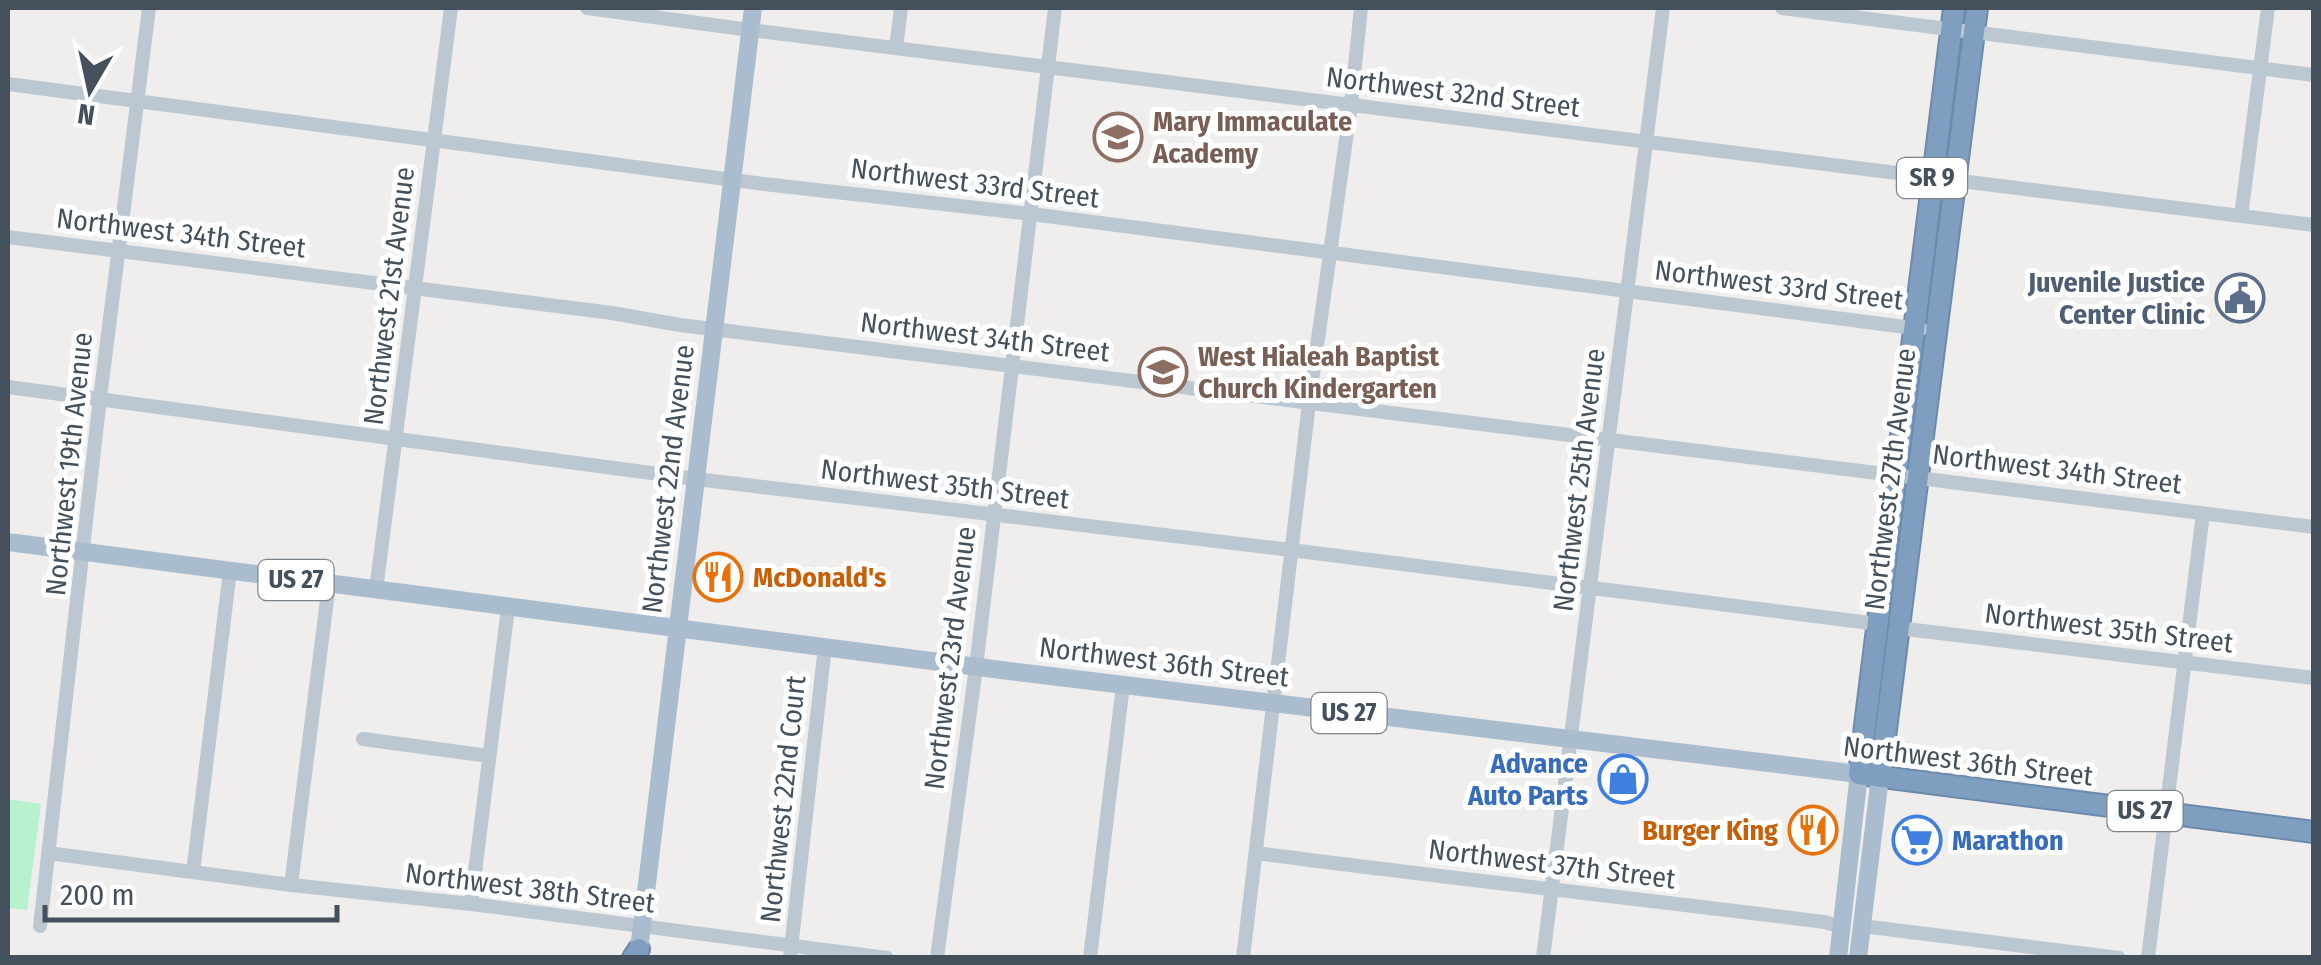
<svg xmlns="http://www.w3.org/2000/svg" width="2321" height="965" font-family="'Fira Sans Condensed',sans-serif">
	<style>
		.green { fill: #b7f2ce }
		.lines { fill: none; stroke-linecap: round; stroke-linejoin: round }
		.highway-casing { stroke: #6c8aac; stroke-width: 24 }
		.minor { stroke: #bcc8d1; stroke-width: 14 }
		.major { stroke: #aabdcf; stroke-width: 18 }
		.highway { stroke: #809fc0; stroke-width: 20 }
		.labels { text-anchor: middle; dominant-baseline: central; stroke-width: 10; stroke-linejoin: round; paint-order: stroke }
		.shield { fill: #fff; stroke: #7c858d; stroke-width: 2.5 }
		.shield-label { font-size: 25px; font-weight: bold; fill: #44515c }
		.street-label { font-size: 28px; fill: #44515c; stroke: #fff }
		.education-label { font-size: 28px; font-weight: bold; fill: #785e54; stroke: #fff; text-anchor: start }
		.service-label { font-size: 28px; font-weight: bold; fill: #4e5e75; stroke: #fff; text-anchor: end }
		.food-label { font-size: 28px; font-weight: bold; fill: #c56008; stroke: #fff; text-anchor: start }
		.shop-label { font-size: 28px; font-weight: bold; fill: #366cbe; stroke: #fff; text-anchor: end }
	</style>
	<rect width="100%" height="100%" fill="#f0eded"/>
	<!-- green -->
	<path class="green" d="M8 799 41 804 27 910 8 908Z"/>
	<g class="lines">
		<!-- highway casing -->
		<g class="highway-casing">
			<path id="highway" d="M1954 8 1859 774 2314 832
				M1880 777 1977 8
				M633 958 639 949"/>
		</g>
		<!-- minor -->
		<path class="minor" d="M587 8 750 30 2314 225
			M1782 8 2314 75
			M896 48 901 8
			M8 84 764 184 1031 214 1921 329
			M2241 216 2268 8
			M8 237 612 313 680 325 2314 527
			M8 387 696 479 1291 550 1878 624
			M376 590 451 8
			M1898 628 2314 678
			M363 739 489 756
			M48 853 291 885 471 904 887 958
			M1256 853C1445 878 1635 898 1824 922L1842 927
			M193 872 230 571
			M291 885 329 584
			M471 904 508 608
			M40 926 100 398 149 8
			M1862 926 2119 958
			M790 958 825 646
			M937 958 976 667 1055 8
			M1090 958 1123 685
			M1243 958 1309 403 1351 104 1361 8
			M1543 958 1663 8
			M2148 958 2203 513"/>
		<!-- major -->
		<path class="major" d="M8 542 1017 672 1859 774 1838 958
			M638 958 753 8
			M1858 958 1880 777"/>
		<!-- highway -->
		<use href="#highway" class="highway"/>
	</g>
	<!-- icons -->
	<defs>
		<g id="school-ring" transform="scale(2.5)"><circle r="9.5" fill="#fff" stroke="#8d6e63" stroke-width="1.5"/><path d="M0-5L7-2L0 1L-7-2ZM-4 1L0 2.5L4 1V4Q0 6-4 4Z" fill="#8d6e63"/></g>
		<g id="civic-ring" transform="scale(2.5)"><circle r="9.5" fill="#fff" stroke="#5c6f8a" stroke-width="1.5"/><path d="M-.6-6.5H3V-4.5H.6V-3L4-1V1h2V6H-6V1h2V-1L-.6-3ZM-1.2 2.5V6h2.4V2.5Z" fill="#5c6f8a"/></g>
		<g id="restaurant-ring" transform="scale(2.5)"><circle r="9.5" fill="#fff" stroke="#e8710a" stroke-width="1.5"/><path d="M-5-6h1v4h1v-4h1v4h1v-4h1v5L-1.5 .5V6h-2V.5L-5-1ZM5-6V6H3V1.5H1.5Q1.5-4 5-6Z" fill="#e8710a"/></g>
		<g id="shop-ring" transform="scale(2.5)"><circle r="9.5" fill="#fff" stroke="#3f7fe0" stroke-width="1.5"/><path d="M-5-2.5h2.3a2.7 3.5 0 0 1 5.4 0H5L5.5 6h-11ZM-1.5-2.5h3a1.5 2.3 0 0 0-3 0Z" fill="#3f7fe0"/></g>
		<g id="supermarket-ring" transform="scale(2.5)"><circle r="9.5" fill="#fff" stroke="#3f7fe0" stroke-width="1.5"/><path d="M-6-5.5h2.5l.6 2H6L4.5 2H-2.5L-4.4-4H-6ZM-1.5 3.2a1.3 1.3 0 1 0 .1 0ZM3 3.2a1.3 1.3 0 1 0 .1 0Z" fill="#3f7fe0"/></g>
	</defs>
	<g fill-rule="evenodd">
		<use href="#school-ring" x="1118" y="137"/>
		<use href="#civic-ring" x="2240" y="298"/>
		<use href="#school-ring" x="1163" y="372"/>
		<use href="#restaurant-ring" x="718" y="577"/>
		<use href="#shop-ring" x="1623" y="779"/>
		<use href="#restaurant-ring" x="1813" y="830"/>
		<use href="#supermarket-ring" x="1917" y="840"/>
	</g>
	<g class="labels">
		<!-- shield labels -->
		<g class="shield">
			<rect x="1897" y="158" width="70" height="40" rx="8"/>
			<rect x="258.5" y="560" width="75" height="40" rx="8"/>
			<rect x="1311.5" y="693" width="75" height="40" rx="8"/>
			<rect x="2107.5" y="791" width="75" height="40" rx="8"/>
		</g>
		<g class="shield-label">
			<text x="1932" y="178">SR 9</text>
			<text x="296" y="580">US 27</text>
			<text x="1349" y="713">US 27</text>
			<text x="2145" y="811">US 27</text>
		</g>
		<!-- street labels -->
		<g class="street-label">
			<text transform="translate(1453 92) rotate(7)">Northwest 32nd Street</text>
			<text transform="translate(975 183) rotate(7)">Northwest 33rd Street</text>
			<text transform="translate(181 233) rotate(7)">Northwest 34th Street</text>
			<text transform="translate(1779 285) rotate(7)">Northwest 33rd Street</text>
			<text transform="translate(389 296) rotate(-83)">Northwest 21st Avenue</text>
			<text transform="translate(985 337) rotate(7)">Northwest 34th Street</text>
			<text transform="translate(69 464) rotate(-84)">Northwest 19th Avenue</text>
			<text transform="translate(2057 469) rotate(7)">Northwest 34th Street</text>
			<text transform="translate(668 479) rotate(-83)">Northwest 22nd Avenue</text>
			<text transform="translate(1890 479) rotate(-83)">Northwest 27th Avenue</text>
			<text transform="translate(1579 480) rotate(-83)">Northwest 25th Avenue</text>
			<text transform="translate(945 484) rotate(7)">Northwest 35th Street</text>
			<text transform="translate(2109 628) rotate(7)">Northwest 35th Street</text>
			<text transform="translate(950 658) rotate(-83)">Northwest 23rd Avenue</text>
			<text transform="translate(1164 662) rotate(7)">Northwest 36th Street</text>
			<text transform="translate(1968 761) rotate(7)">Northwest 36th Street</text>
			<text transform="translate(783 799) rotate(-84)">Northwest 22nd Court</text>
			<text transform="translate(1552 864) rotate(7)">Northwest 37th Street</text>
			<text transform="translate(530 888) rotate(7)">Northwest 38th Street</text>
		</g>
		<!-- education labels -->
		<g class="education-label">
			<text x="1153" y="121">Mary Immaculate<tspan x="1153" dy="32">Academy</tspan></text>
			<text x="1198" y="356">West Hialeah Baptist<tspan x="1198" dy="32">Church Kindergarten</tspan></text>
		</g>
		<!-- service labels -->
		<g class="service-label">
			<text x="2205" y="282">Juvenile Justice<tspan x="2205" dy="32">Center Clinic</tspan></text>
		</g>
		<!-- food labels -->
		<g class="food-label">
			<text x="753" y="577">McDonald's</text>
			<text x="1778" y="830" text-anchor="end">Burger King</text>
		</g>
		<!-- shop labels -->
		<g class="shop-label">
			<text x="1588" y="763">Advance<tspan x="1588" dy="32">Auto Parts</tspan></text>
			<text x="1952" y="840" text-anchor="start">Marathon</text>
		</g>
	</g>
	<!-- border -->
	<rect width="2321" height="965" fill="none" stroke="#44515c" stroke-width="20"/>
	<!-- north arrow -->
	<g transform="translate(90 90) rotate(189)" stroke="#ffffff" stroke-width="8" paint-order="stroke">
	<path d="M0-8L18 38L0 25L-18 38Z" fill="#44515c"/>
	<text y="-15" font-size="28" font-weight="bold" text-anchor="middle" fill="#44515c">N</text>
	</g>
	<!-- scale -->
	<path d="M45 905v15h292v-15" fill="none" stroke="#44515c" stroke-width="5"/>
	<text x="60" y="905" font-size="30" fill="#44515c" stroke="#ffffff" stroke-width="8" paint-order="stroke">200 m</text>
</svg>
